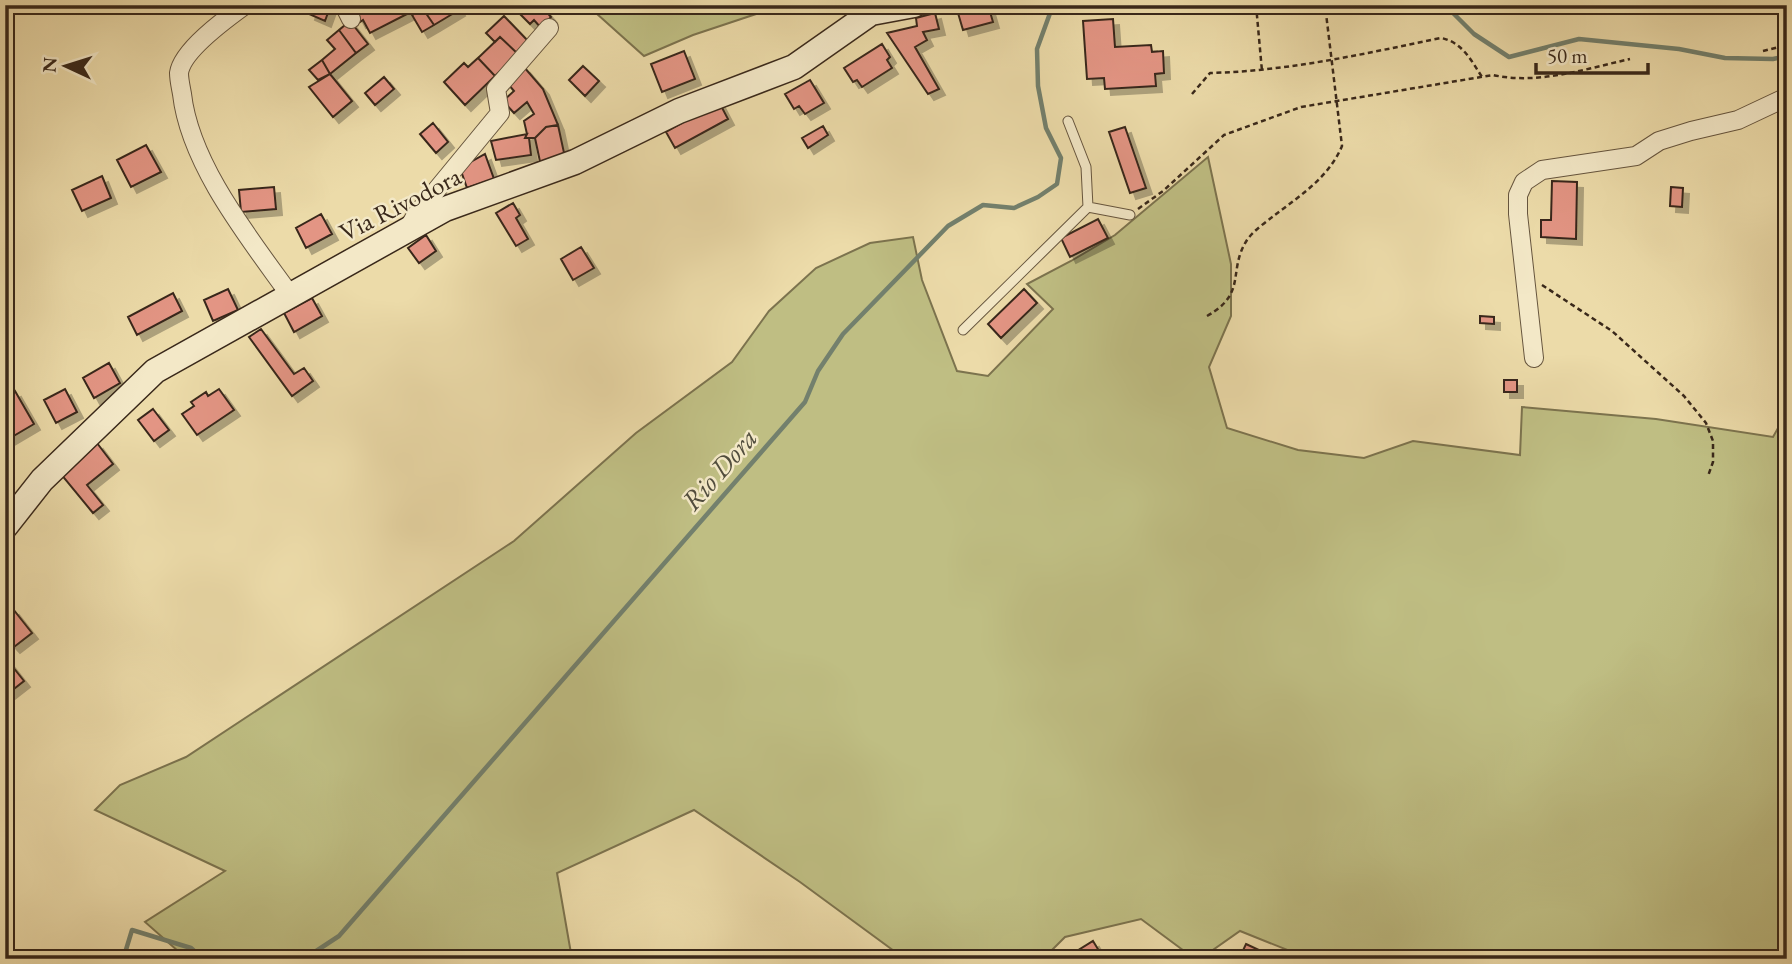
<svg xmlns="http://www.w3.org/2000/svg" width="1792" height="964" font-family="'EB Garamond',serif">
	<style>
		.green { fill: #bfbe83; stroke: #7c734e; stroke-width: 2 }
		.lines { fill: none; stroke-linecap: round; stroke-linejoin: round }
		.stream { stroke: #73806d; stroke-width: 4.5 }
		.building { fill: #e39584; stroke: #39281a; stroke-width: 2; filter: url(#shadow) }
		.lane-casing { stroke: #66553e; stroke-width: 11 }
		.street-casing { stroke: #66553e; stroke-width: 20 }
		.secondary-casing { stroke: #39281a; stroke-width: 27 }
		.path { stroke: #39281a; stroke-width: 2.5; stroke-dasharray: 5 3.5; stroke-linecap: butt }
		.lane { stroke: #f3e8c7; stroke-width: 9 }
		.street { stroke: #f3e8c7; stroke-width: 18 }
		.secondary { stroke: #f3e8c7; stroke-width: 24 }
		.labels { text-anchor: middle; dominant-baseline: central; stroke-width: 5; stroke-linejoin: round; paint-order: stroke }
		.street-label { font-size: 26px; fill: #39281a; stroke: #f3e8c7 }
		.water-label { font-size: 28px; font-style: italic; fill: #514d3d; stroke: #f3e8c7 }
	</style>
	<defs>
		<filter id="shadow"><feDropShadow dx="6" dy="6" stdDeviation="0" flood-color="#0004"/></filter>
	</defs>
	<rect width="100%" height="100%" fill="#ecdba9"/>
	<filter id="stains"><feTurbulence type="fractalNoise" baseFrequency=".00286" numOctaves="4"/><feColorMatrix values="0 0 0 0 .2 0 0 0 0 .09 0 0 0 0 .02 0 0 0 .5 -.17"/></filter>
	<radialGradient id="worn" r=".72"><stop offset=".6" stop-color="#630" stop-opacity="0"/><stop offset="1" stop-color="#630" stop-opacity=".3"/></radialGradient>
	<!-- green -->
	<path class="green" d="M587 5H764L765 11 693 35 644 56Z
		M1208 157 1231 264V316L1209 367 1227 428 1298 450 1364 458 1413 441 1520 455 1522 407 1656 419 1773 437 1787 412V959H1310L1240 931 1200 959H1195L1141 919 1065 937 1043 959H905L800 882 694 810 557 873 572 959H187L145 922 225 871 95 810 120 785 186 757 514 541 636 433 732 362 769 311 816 268 870 243 913 237 922 280 957 371 988 376 1053 309 1027 284 1071 261 1115 235Z"/>
	<g class="lines">
		<!-- stream -->
		<path class="stream" d="M1445 5 1474 34 1509 57 1579 39 1679 49 1725 58 1773 59 1787 56
			M126 959 125 953 132 930 191 948 203 959
			M304 959 339 936 805 402 818 371 843 334 948 226 983 205 1014 208 1038 197 1057 184 1061 158 1046 128 1038 86 1037 49 1053 5"/>
	</g>
	<!-- building -->
	<path class="building" d="M312 5 330 7 325 21 309 14Z
		M351 5H405L409 13 370 33 363 20 360 22Z
		M429 5H456L459 10 434 25 423 9Z
		M517 5H547L544 9 551 17 541 28 534 20 530 24 514 8Z
		M988 5 993 22 963 30 958 13Z
		M423 9 434 25 422 32 412 15Z
		M935 13 939 29 923 32 927 40 915 47 939 89 928 94 887 33 917 26 916 18Z
		M504 16 529 42 518 54 500 37 495 42 486 33Z
		M1113 19 1115 47 1151 45 1152 52 1163 51 1164 73 1155 74 1156 86 1105 89 1104 78 1087 79 1083 21Z
		M350 21 368 44 356 53 339 30Z
		M339 30 356 53 330 74 322 60 335 49 327 40Z
		M500 37 518 54 495 76 478 58Z
		M882 44 890 57 887 60 892 68 862 87 857 80 853 82 844 68Z
		M684 51 695 79 662 92 651 64Z
		M478 58 495 76 465 105 444 82 464 63 468 67Z
		M322 60 330 74 318 80 309 70Z
		M583 66 599 81 585 96 569 80Z
		M524 67 543 89 558 125 546 127 535 138H525L527 134 524 121 534 114 527 102 514 113 503 101 514 91 508 84Z
		M330 74 352 101 333 117 309 87Z
		M384 77 394 89 375 105 365 93Z
		M810 80 824 103 805 114 799 106 794 109 785 94Z
		M719 102 728 119 675 148 666 132Z
		M433 123 448 142 436 153 420 134Z
		M558 125 566 162 542 171 535 138 546 127Z
		M823 126 828 135 808 148 802 138Z
		M1125 127 1146 188 1130 193 1109 132Z
		M527 134 525 138H529L531 155 496 160 491 141Z
		M146 145 161 172 131 187 117 160Z
		M485 154 494 179 467 188 460 168Z
		M102 176 111 198 82 211 72 190Z
		M1552 181 1577 182 1576 239 1541 237V220H1551Z
		M274 187 276 209 241 212 239 190Z
		M1671 187 1683 188 1682 207 1670 206Z
		M513 203 520 215 516 218 528 239 516 246 496 213Z
		M321 214 332 234 306 248 296 228Z
		M1098 219 1108 238 1070 257 1061 238Z
		M426 235 436 251 419 263 408 248Z
		M581 247 594 268 573 280 561 259Z
		M228 289 238 310 213 321 204 300Z
		M1024 289 1037 303 1001 338 988 324Z
		M173 293 182 311 137 335 128 317Z
		M312 298 322 316 294 332 284 313Z
		M1480 316 1494 317V324L1480 323Z
		M261 329 294 374 304 368 313 381 292 396 249 337Z
		M109 363 120 383 94 398 83 378Z
		M1504 380H1517V392H1504Z
		M65 389 77 412 56 423 44 400Z
		M219 389 234 410 197 435 182 414 194 406 191 402 206 392 208 396Z
		M15 391 34 424 5 441V397Z
		M153 409 169 430 154 441 138 420Z
		M97 443 113 464 87 485 103 505 93 513 60 473Z
		M5 606 10 612 13 609 32 633 14 647 5 637Z
		M5 657 24 681 5 696Z
		M1093 941 1104 959H1064Z
		M1246 944 1276 958V959H1239Z"/>
	<g class="lines">
		<!-- lane casing -->
		<g class="lane-casing">
			<path id="lane" d="M1113 9V5
				M1068 121 1086 167 1088 207 1130 215
				M963 330 1088 207"/>
		</g>
		<!-- street casing -->
		<g class="street-casing">
			<path id="street" d="M245 5C227 18 182 50 179 73 179 80 181 88 182 94 190 165 250 239 290 295
				M344 5 351 19
				M409 227 416 215 500 113 496 89 549 28
				M1534 358 1518 214V195L1524 182 1542 170 1636 156 1659 141 1691 131 1738 120 1787 97"/>
		</g>
		<!-- secondary casing -->
		<g class="secondary-casing">
			<path id="secondary" d="M5 527 42 480 155 371 445 209 575 162 679 111 794 67 871 13 914 5"/>
		</g>
		<!-- path -->
		<path class="path" d="M1256 5 1262 71
			M1763 51 1787 45
			M1192 94 1210 73C1289 71 1363 54 1441 38 1462 42 1471 60 1482 77
			M1138 209 1163 191 1224 135 1301 107 1493 75C1538 85 1585 69 1630 59
			M1542 285 1612 331 1684 396 1706 423 1713 441V462L1708 476
			M1207 316C1248 293 1227 271 1247 240 1254 230 1266 222 1275 215 1301 195 1329 177 1342 146L1325 5"/>
		<!-- lane -->
		<use href="#lane" class="lane"/>
		<!-- street -->
		<use href="#street" class="street"/>
		<!-- secondary -->
		<use href="#secondary" class="secondary"/>
	</g>
	<g class="labels">
		<!-- street labels -->
		<g class="street-label">
			<text transform="translate(400 204) rotate(-27)">Via Rivodora</text>
		</g>
		<!-- water labels -->
		<g class="water-label">
			<text transform="translate(719 469) rotate(-49)">Rio Dora</text>
		</g>
	</g>
	<!-- margin -->
	<rect width="1792" height="964" fill="none" stroke="#ecdba9" stroke-width="28"/>
	<rect x="7" y="7" width="1778" height="950" fill="none" stroke="#39281a" stroke-width="3.5"/>
	<rect x="14" y="14" width="1764" height="936" fill="none" stroke="#39281a" stroke-width="2"/>
	<!-- north arrow -->
	<g transform="translate(66 66) rotate(274)" stroke="#f3e8c7" stroke-width="5" paint-order="stroke">
	<path d="M0-5L12 26L0 18L-12 26Z" fill="#39281a"/>
	<text y="-10" font-size="19" font-weight="bold" text-anchor="middle" fill="#39281a">N</text>
	</g>
	<!-- scale -->
	<path d="M1536 63v10h112v-10" fill="none" stroke="#39281a" stroke-width="3.5"/>
	<text x="1547" y="63" font-size="21" fill="#39281a" stroke="#f3e8c7" stroke-width="5" paint-order="stroke">50 m</text>
	<rect width="100%" height="100%" filter="url(#stains)"/>
	<rect width="100%" height="100%" fill="url(#worn)"/>
</svg>
